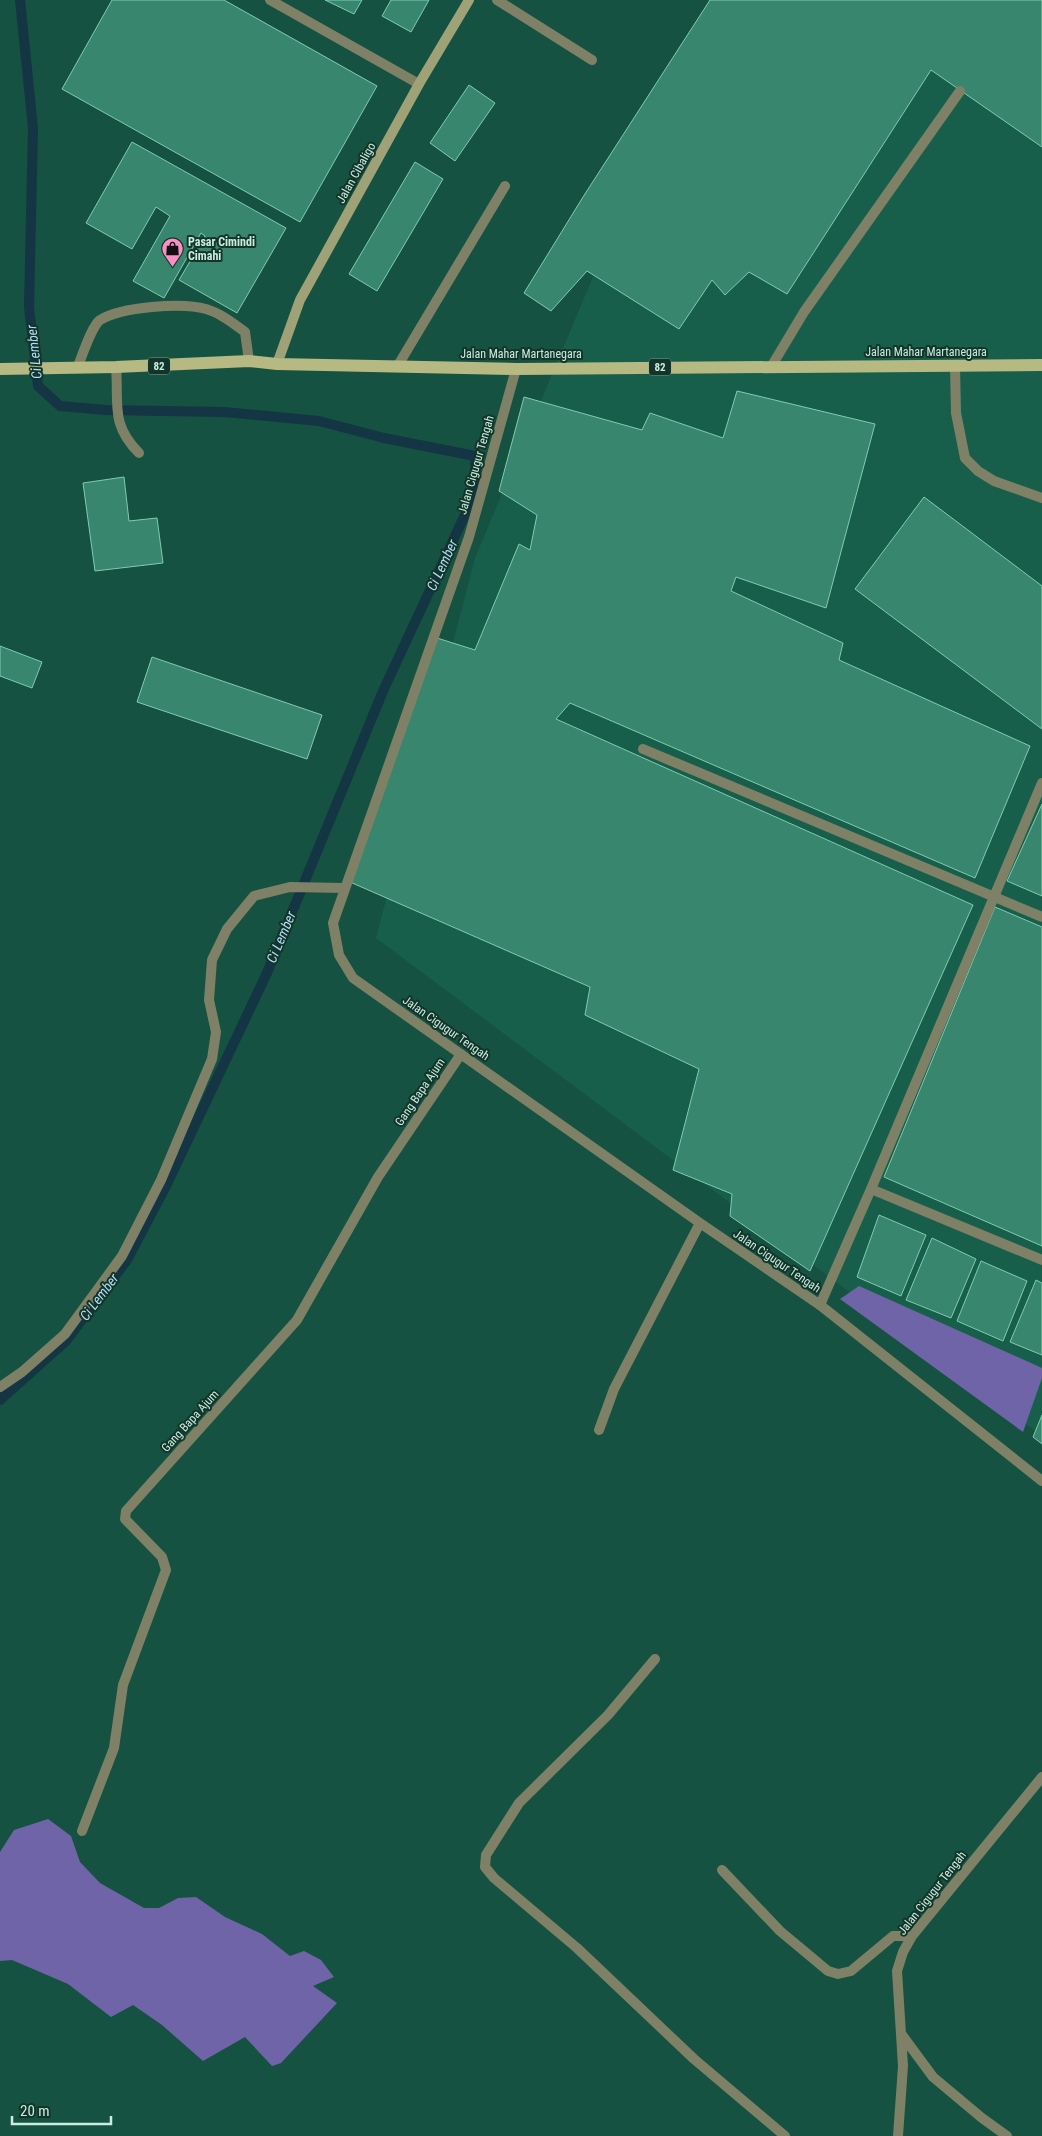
<svg xmlns="http://www.w3.org/2000/svg" width="1042" height="2136" viewBox="0 0 1042 2136" font-family="'Roboto Condensed',sans-serif">
<rect width="100%" height="100%" fill="#155241"/>
<!-- built -->
<path fill="#185f4b" d="M709,0H1042V1436L376,938L475,558Z"/>
<!-- green -->
<path fill="#6f64a8" d="M859,1286L1042,1368V1378L1023,1432L840,1299Z
M48,1819L71,1836L80,1862L100,1883L144,1908H159L178,1898L196,1897L225,1917L262,1934L290,1956L304,1951L321,1960L334,1977L313,1986L337,2003L281,2063L272,2066L245,2037L203,2061L162,2025L133,2005L111,2017L68,1984L12,1960L0,1961V1852L14,1830Z"/>
<g fill="none" stroke-linecap="round" stroke-linejoin="round">
<!-- stream -->
<path stroke="#143544" stroke-width="10" d="M0,1400L66,1341L127,1260L165,1188L267,973L383,691L476,491L475,456L384,438L319,421L224,412L106,410L60,406L38,386L29,307L33,128L20,0"/>
</g>
<!-- building -->
<path fill="#39866e" stroke="#7fccb1" d="M112,0H224L377,86L300,222L62,89Z
M325,0H362L354,14Z
M391,0H429L411,32L382,16Z
M710,0H1042V147L931,70L787,294L749,272L725,295L712,280L679,329L587,271L551,311L524,293L583,197Z
M469,85L495,103L455,161L430,143Z
M132,142L286,228L237,313L179,280L205,236L201,233L164,298L133,281L170,216L156,207L132,249L86,223Z
M415,162L443,179L377,291L349,274Z
M737,391L875,424L826,608L736,577L731,591L843,643L839,660L1030,746L975,878L570,703L556,719L973,905L810,1271L730,1216L732,1194L673,1170L699,1069L585,1015L590,987L350,882L437,638L475,650L519,544L530,550L537,515L499,491L524,397L642,430L650,413L723,438Z
M124,477L129,521L157,518L163,563L95,571L83,483Z
M924,497L1042,586V729L855,589Z
M0,646L42,662L32,688L0,676Z
M152,657L322,715L307,759L137,702Z
M1042,804V896L1007,881Z
M995,907L1042,927V1246L884,1177Z
M879,1215L926,1235L901,1296L857,1277Z
M932,1238L976,1259L951,1318L906,1300Z
M981,1261L1027,1281L1003,1341L957,1321Z
M1036,1280L1042,1283V1355L1010,1342Z
M1042,1415V1444L1033,1437Z"/>
<g fill="none" stroke-linecap="round" stroke-linejoin="round">
<!-- service -->
<path stroke="#7f8167" stroke-width="10" d="M497,0L592,60
M116,367C119,404 110,424 139,453
M771,367L804,312L960,91
M955,367L956,413L965,458L978,471L994,481L1042,498
M77,368C82,357 91,327 100,320C121,307 182,302 206,309C220,313 233,323 245,332L249,361
M643,749L1042,917
M871,1189L1042,1260
M820,1305L871,1189L1042,783"/>
<!-- minor -->
<path stroke="#7f8167" stroke-width="10" d="M270,0L419,84
M397,367L505,186
M516,369L469,537L333,923L339,955L353,978L700,1223L820,1305L1042,1481
M0,1387L22,1372L65,1334L122,1256L161,1180L212,1059L216,1032L209,1000L212,960L227,929L254,896L290,887L344,888
M599,1430L614,1389L700,1223
M655,1659L608,1715L519,1803L486,1855L485,1867L494,1878L577,1948L694,2059L785,2136
M82,1831L114,1748L123,1685L166,1570L162,1557L125,1519L126,1511L297,1320L378,1177L461,1054
M722,1870L780,1931L828,1971L838,1974L851,1971L893,1936H912
M902,2035L933,2077L982,2118L1007,2136
M898,2136L903,2066L897,1971L903,1952L912,1936L1042,1777"/>
<!-- secondary -->
<path stroke="#9fa177" stroke-width="10" d="M277,364L300,300L419,84L469,0"/>
<!-- primary -->
<path stroke="#b7b983" stroke-width="12" d="M0,369L116,367L249,361L277,364L516,369L1042,365"/>
</g>
<!-- icons -->
<defs>
<symbol id="shop-pin" viewBox="-11 -11 22 30"><path d="M0 17L-7.5 6A9.5 9.5 0 1 1 7.5 6Z" fill="#fb8fc4" stroke="#133429"/><path d="M-5-2.5h2.3a2.7 3.5 0 0 1 5.4 0H5L5.5 6h-11ZM-1.5-2.5h3a1.5 2.3 0 0 0-3 0Z" fill="#111"/></symbol>
</defs>
<g fill-rule="evenodd">
<use href="#shop-pin" x="160" y="236" width="25" height="34"/>
</g>
<g text-anchor="middle" dominant-baseline="central" stroke-width="4" stroke-linejoin="round" paint-order="stroke">
<!-- shield labels -->
<g fill="#133429" stroke="#92b6a9" stroke-width="1">
<rect x="148" y="357.5" width="22" height="17" rx="4"/>
<rect x="649" y="358.5" width="22" height="17" rx="4"/>
</g>
<g font-size="11" font-weight="bold" fill="#c9eee0">
<text x="159" y="366">82</text>
<text x="660" y="367">82</text>
</g>
<!-- street labels -->
<g font-size="12" fill="#c9eee0" stroke="#133429">
<text transform="translate(356 173) rotate(-61)">Jalan Cibaligo</text>
<text x="926" y="352">Jalan Mahar Martanegara</text>
<text x="521" y="354">Jalan Mahar Martanegara</text>
<text transform="translate(476 465) rotate(-74)">Jalan Cigugur Tengah</text>
<text transform="translate(446 1028) rotate(35)">Jalan Cigugur Tengah</text>
<text transform="translate(420 1092) rotate(-56)">Gang Bapa Ajum</text>
<text transform="translate(777 1261) rotate(34)">Jalan Cigugur Tengah</text>
<text transform="translate(190 1421) rotate(-48)">Gang Bapa Ajum</text>
<text transform="translate(932 1893) rotate(-52)">Jalan Cigugur Tengah</text>
</g>
<!-- poi labels -->
<g font-size="12" font-weight="bold" fill="#c9eee0" stroke="#133429" text-anchor="start">
<text x="188" y="242">Pasar Cimindi<tspan x="188" dy="14">Cimahi</tspan></text>
</g>
<!-- water labels -->
<g font-size="14" font-style="italic" fill="#b0dff7" stroke="#133429">
<text transform="translate(34 352) rotate(-96)">Ci Lember</text>
<text transform="translate(442 565) rotate(-65)">Ci Lember</text>
<text transform="translate(281 937) rotate(-67)">Ci Lember</text>
<text transform="translate(99 1297) rotate(-53)">Ci Lember</text>
</g>
</g>
<!-- scale -->
<path d="M12 2116v8h99v-8" fill="none" stroke="#c9eee0" stroke-width="2.5"/>
<text x="20" y="2116" font-size="15" fill="#c9eee0" stroke="#133429" stroke-width="4" paint-order="stroke">20 m</text>
</svg>
